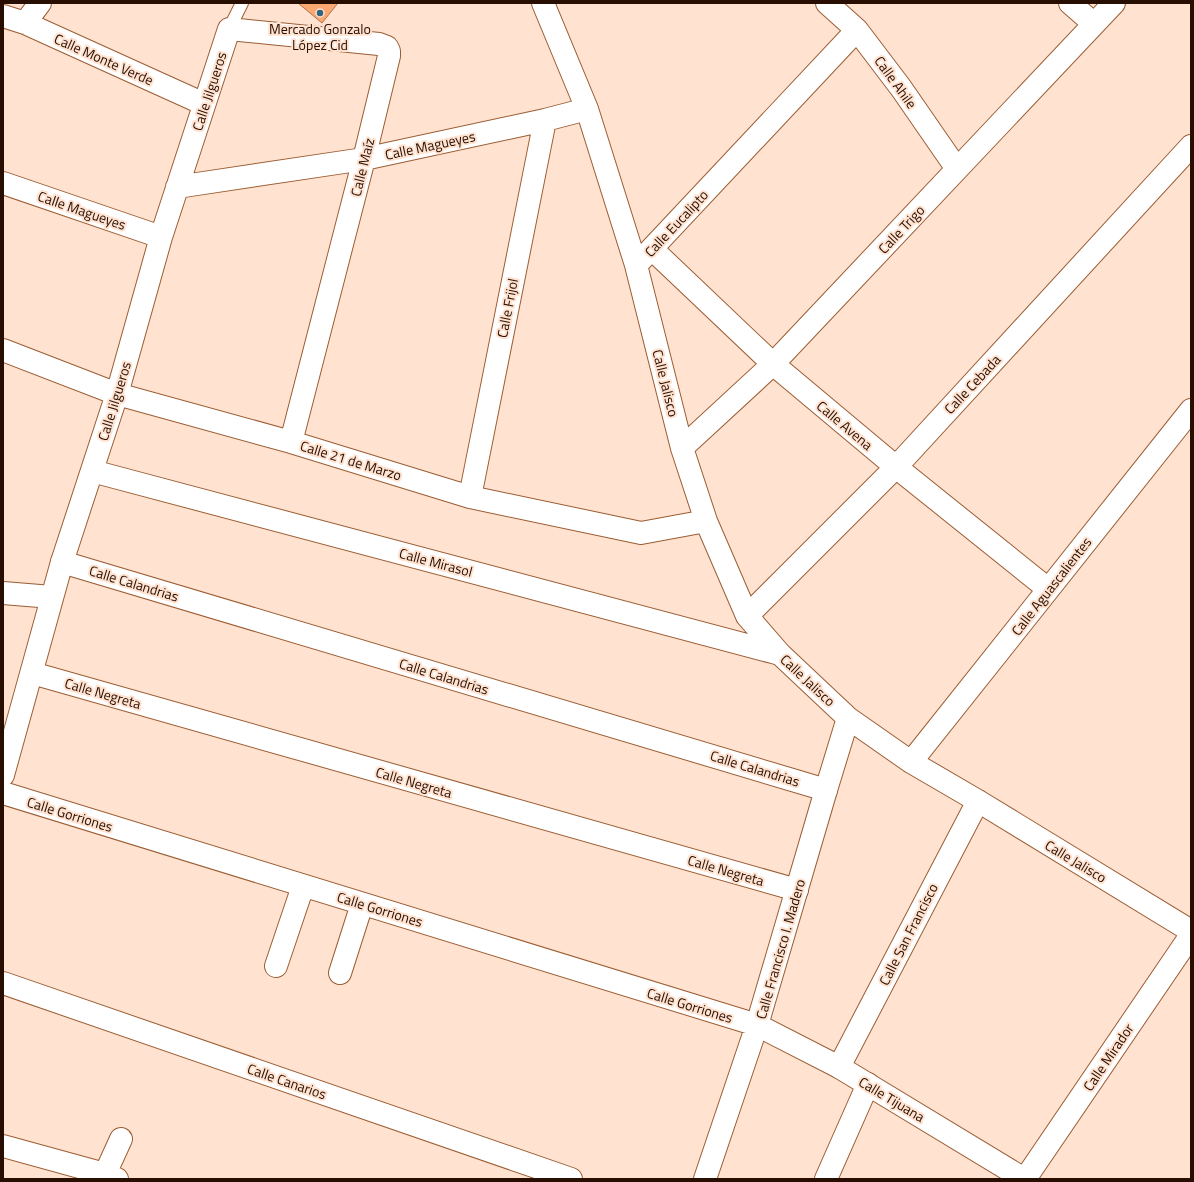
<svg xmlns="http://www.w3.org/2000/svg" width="1194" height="1182" viewBox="0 0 1194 1182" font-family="'Titillium Web',sans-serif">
<rect width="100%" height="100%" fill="#ffe2d0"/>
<!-- building -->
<path fill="#fba872" stroke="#b4744a" d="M298,3H338L322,23Z"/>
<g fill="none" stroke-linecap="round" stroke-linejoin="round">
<defs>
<path id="lane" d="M229,29L242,3"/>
<path id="street" d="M543,3L587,109L636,265L682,448L706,521L747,616L780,654L848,718L911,762L978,801L1191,931
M827,3L857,30L901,88L957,169
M1070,3L1094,24
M3,16L25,23L204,104
M25,23L40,3
M3,183L161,237
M177,187L364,159L545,120L587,109
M652,249L773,364L896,467L1048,589
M641,260L857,30
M3,350L117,394L291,442L470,497L641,533L706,521
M682,448L773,364L1114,3
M92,471L780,654
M470,497L545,120
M62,562L117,394L161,237L229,29L379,44L387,47L389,51V56L364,159L291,442
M747,616L896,467L1191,146
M32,673L797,890
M911,762L1191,410
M826,790L848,718
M3,793L757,1025L705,1179
M276,966L303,886
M340,973L362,904
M3,983L571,1179
M839,1067L978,801
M3,1146L105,1174L117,1179
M105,1174L121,1139
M826,1179L868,1084
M1025,1179L1191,935"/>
<path id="secondary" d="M3,593L52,597
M3,775L62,562L826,790L757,1025L839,1067L1024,1179"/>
</defs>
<!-- lane casing -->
<use href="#lane" stroke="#9b5d33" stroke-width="14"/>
<!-- street casing -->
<use href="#street" stroke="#9b5d33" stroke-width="24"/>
<!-- secondary casing -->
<use href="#secondary" stroke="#9b5d33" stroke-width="24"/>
<!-- lane -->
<use href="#lane" stroke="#fff" stroke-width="12"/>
<!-- street -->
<use href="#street" stroke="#fff" stroke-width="22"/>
<!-- secondary -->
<use href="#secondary" stroke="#fff" stroke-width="22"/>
</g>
<!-- markers -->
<circle fill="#2f6580" stroke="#ffe2d0" stroke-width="1.5" cx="320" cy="13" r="4"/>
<g text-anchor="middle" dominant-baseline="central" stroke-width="4" stroke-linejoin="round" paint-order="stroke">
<!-- poi labels -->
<g font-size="14" fill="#270e00" stroke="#ffe2d0">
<text x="320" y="28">Mercado Gonzalo<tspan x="320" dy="16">López Cid</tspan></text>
</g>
<!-- street labels -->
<g font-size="14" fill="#270e00" stroke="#ffe2d0">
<text transform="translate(104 59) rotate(24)">Calle Monte Verde</text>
<text transform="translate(896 82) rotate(54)">Calle Ahile</text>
<text transform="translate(209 91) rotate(-72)">Calle Jilgueros</text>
<text transform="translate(430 145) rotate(-12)">Calle Magueyes</text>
<text transform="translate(362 167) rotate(-76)">Calle Maíz</text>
<text transform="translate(82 210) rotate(19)">Calle Magueyes</text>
<text transform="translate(676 223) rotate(-47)">Calle Eucalipto</text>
<text transform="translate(901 229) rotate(-47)">Calle Trigo</text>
<text transform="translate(507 308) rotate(-79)">Calle Frijol</text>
<text transform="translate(666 383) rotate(76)">Calle Jalisco</text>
<text transform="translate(972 384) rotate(-47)">Calle Cebada</text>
<text transform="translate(114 401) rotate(-73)">Calle Jilgueros</text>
<text transform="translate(845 425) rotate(40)">Calle Avena</text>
<text transform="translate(351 460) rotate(17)">Calle 21 de Marzo</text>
<text transform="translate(436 562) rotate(15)">Calle Mirasol</text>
<text transform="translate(134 583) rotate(17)">Calle Calandrias</text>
<text transform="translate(1051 586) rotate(-52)">Calle Aguascalientes</text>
<text transform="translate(444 676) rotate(17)">Calle Calandrias</text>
<text transform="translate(808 680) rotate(43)">Calle Jalisco</text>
<text transform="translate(103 693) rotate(16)">Calle Negreta</text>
<text transform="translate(755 768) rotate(17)">Calle Calandrias</text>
<text transform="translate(414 782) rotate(16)">Calle Negreta</text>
<text transform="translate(70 814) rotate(17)">Calle Gorriones</text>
<text transform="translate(1076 861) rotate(31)">Calle Jalisco</text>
<text transform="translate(726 870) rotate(16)">Calle Negreta</text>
<text transform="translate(380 909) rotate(17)">Calle Gorriones</text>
<text transform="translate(908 934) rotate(-63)">Calle San Francisco</text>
<text transform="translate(780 949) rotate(-74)">Calle Francisco I. Madero</text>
<text transform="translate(690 1005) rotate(17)">Calle Gorriones</text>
<text transform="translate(1108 1057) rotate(-56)">Calle Mirador</text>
<text transform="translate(287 1081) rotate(19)">Calle Canarios</text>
<text transform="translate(892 1099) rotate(31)">Calle Tijuana</text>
</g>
</g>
<!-- border -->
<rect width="1194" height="1182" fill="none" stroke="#270e00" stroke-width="8"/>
</svg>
